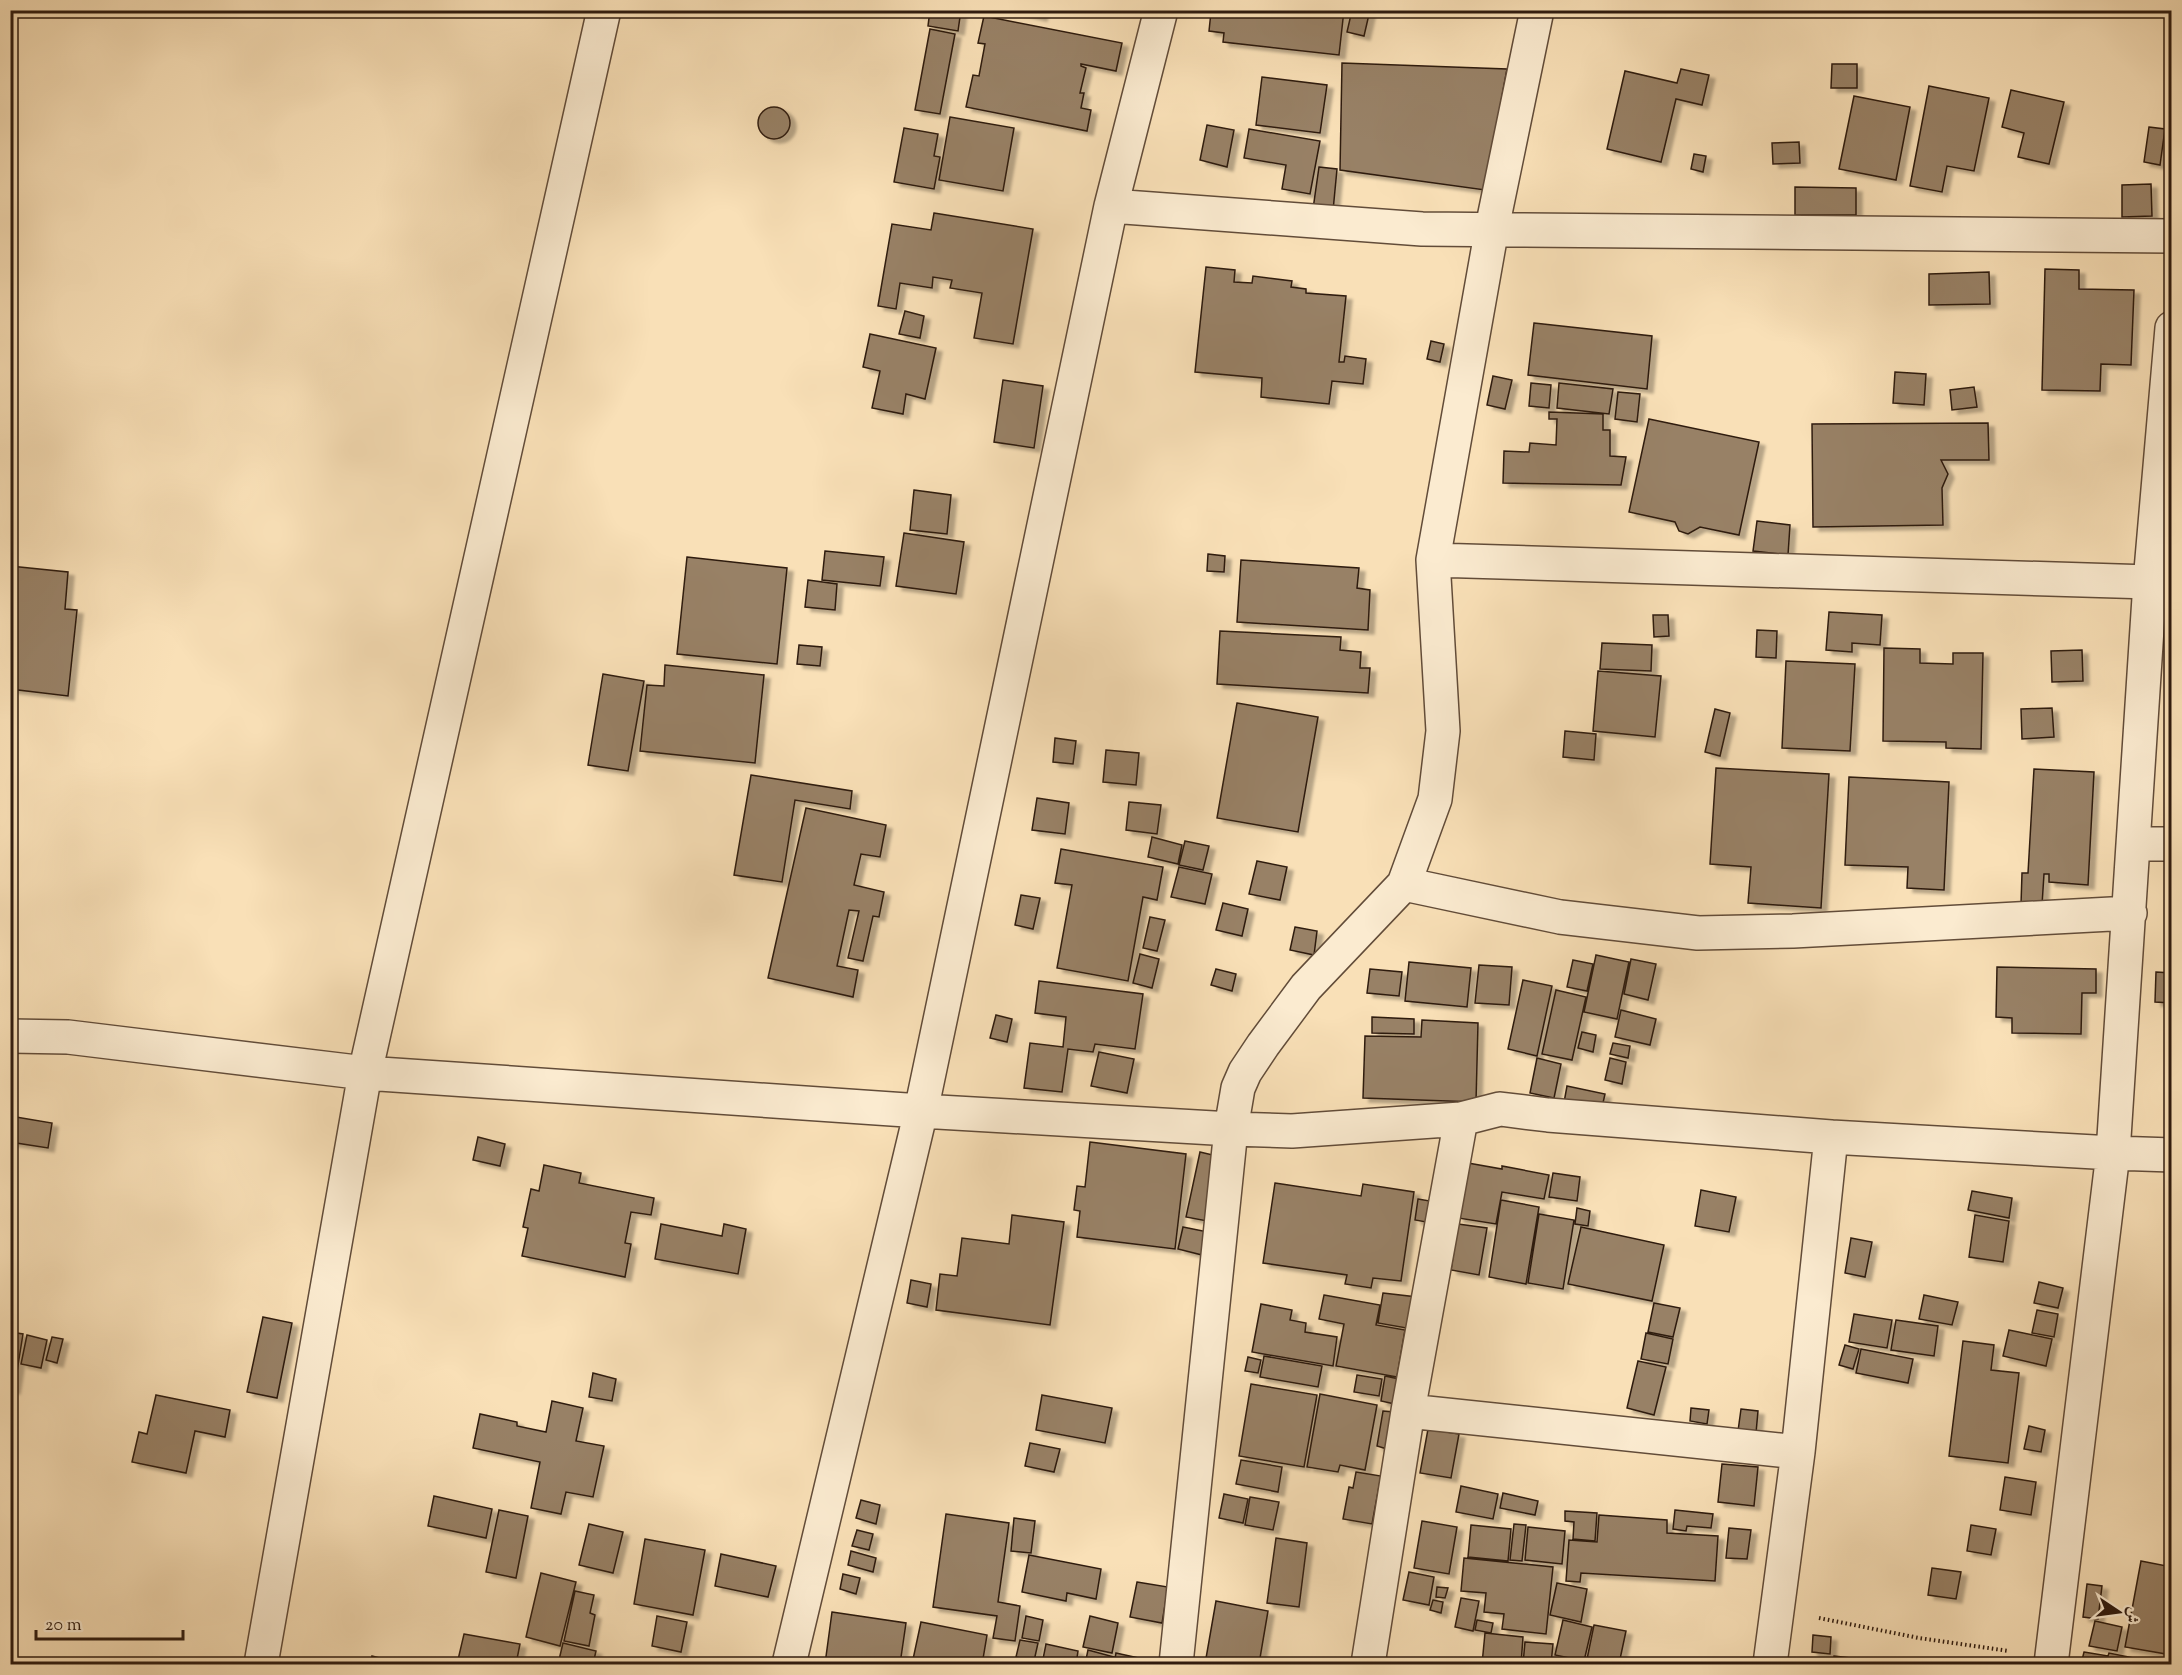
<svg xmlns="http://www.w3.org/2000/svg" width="2182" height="1675" viewBox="0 0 2182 1675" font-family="'Sorts Mill Goudy',Amiri,serif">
<defs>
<filter id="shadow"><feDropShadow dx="6" dy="4" stdDeviation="1.5" flood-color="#0004"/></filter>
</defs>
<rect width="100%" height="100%" fill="#f9e0b7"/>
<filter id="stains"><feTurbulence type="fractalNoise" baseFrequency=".00333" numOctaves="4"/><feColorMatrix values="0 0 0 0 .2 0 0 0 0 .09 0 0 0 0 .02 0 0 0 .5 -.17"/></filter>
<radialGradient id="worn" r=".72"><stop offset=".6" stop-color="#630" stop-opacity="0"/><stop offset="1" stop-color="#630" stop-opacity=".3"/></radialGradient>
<!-- building -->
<path fill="#988166" stroke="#2f1b0f" stroke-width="1.5" filter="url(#shadow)" d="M901,10H922L921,14Z
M930,10H961L958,31L928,26Z
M1012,10H1042L1041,17Z
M1226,10H1344L1339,55L1223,42L1224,33L1209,31L1211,12L1226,14Z
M1352,10H1370L1364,36L1347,32Z
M984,16L1122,43L1116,71L1081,64V66L1086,68L1080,93H1084L1081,108L1091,110L1087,131L966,107L973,75L979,76L985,44L978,43Z
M930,29L955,34L940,114L915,110Z
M1342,63L1507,69L1485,190L1340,170Z
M1832,64H1857V88H1831Z
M1681,69L1709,75L1702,105L1676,99L1661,162L1607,149L1625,71L1677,83Z
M1262,77L1327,85L1320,133L1256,125Z
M1929,86L1989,98L1974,171L1947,166L1942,192L1910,186Z
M2011,90L2064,102L2049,164L2018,157L2024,133L2002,127Z
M1854,96L1910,107L1896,180L1839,169Z
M758 123a16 16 0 1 1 32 0a16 16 0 1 1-32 0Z
M950,117L1014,128L1003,191L939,180Z
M1207,125L1234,130L1227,167L1200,160Z
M2149,127L2165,129L2160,165L2144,162Z
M904,128L938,134L934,156L940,157L934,189L894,182Z
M1249,129L1320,141L1310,194L1282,189L1286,165L1244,158Z
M1799,142L1800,163L1773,164L1772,143Z
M1694,154L1706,156L1703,172L1691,169Z
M1319,167L1337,169L1333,211L1313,209Z
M2151,184L2152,216L2122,217V185Z
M1795,187L1856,188V215H1795Z
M934,213L1033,229L1013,344L974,338L982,293L950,288L952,280L933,277L932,288L900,283L896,309L878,306L892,224L931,230Z
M1206,267L1235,270L1234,282L1252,283L1253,276L1292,281L1291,287L1306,289V293L1346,296L1339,362H1344L1345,356L1366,359L1363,384L1332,381L1329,404L1261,397L1262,378L1195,372Z
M2045,269L2079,270V289L2134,290L2131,365L2101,364L2100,391L2042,390Z
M1989,272L1990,304L1929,305V274Z
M905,311L924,316L920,338L899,334Z
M1534,323L1652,336L1647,389L1528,375Z
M870,334L936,348L925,399L906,394L903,414L872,408L880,371L863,367Z
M1431,341L1444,344L1440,362L1427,359Z
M1895,372L1926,374L1924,405L1893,403Z
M1493,376L1512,380L1505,409L1487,405Z
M1003,380L1043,386L1034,448L994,442Z
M1531,383L1551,385L1549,408L1529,406Z
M1559,383L1613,389L1609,414L1557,408Z
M1974,387L1977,407L1952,410L1950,390Z
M1618,392L1640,394L1637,422L1615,419Z
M1549,412L1603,414V430H1610V456L1626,457L1621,485L1503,483L1504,451L1529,452L1530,443L1556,445L1557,419H1549Z
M1649,419L1759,442L1739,535L1700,527L1688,534L1679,531L1675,522L1629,512Z
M1988,423L1989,460H1941L1948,474L1942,488L1943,525L1813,527L1812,424Z
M914,490L951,495L947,534L910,530Z
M1757,521L1790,525L1788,555L1753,551Z
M904,533L964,542L956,594L896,586Z
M825,551L884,557L880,586L822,580Z
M1208,554L1225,556L1224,572L1207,571Z
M687,557L787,568L777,664L677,654Z
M1241,560L1359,568L1357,588L1370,590L1368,630L1237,622Z
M10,566L68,572L65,609L77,610L68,696L10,689Z
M808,580L837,584L835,610L805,607Z
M1829,612L1882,615L1880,645L1852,643V652L1826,650Z
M1653,615H1668L1669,636L1654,637Z
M1757,630L1777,631L1776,658L1756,657Z
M1220,631L1341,637L1340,650L1361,652L1360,668H1370L1368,693L1217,684Z
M1602,643L1652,645L1651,671L1600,669Z
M799,645L822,647L820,666L797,664Z
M1884,648L1920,649V663L1953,664V653H1983L1981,749L1946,748V742L1883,741Z
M2082,650L2083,681L2052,682L2051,651Z
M1786,661L1855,664L1850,751L1782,748Z
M665,665L764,675L755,763L640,751L647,685L664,686Z
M1598,671L1661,676L1655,737L1593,731Z
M603,674L644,681L628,771L588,765Z
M1237,703L1318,717L1298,832L1217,818Z
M2052,708L2054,737L2022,739L2021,709Z
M1715,709L1730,713L1720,756L1705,752Z
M1565,731L1596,734L1594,760L1563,757Z
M1055,738L1076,741L1073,764L1053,762Z
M1106,750L1139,753L1136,785L1103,782Z
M1716,768L1829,774L1821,908L1748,903L1751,867L1710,864Z
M2034,769L2094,772L2088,885L2049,882V874H2044L2042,905L2021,904L2022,873H2028Z
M751,775L852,791L850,809L795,800L782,882L734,875Z
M1849,777L1949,782L1944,890L1907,888L1908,867L1845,865Z
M1037,798L1069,803L1065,834L1032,830Z
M1129,802L1161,805L1157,834L1126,830Z
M806,808L886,825L880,857L861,854L854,885L884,892L879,917L873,916L863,961L848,958L859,911L849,910L837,966L858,970L853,997L768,978Z
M1152,837L1182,845L1178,864L1148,857Z
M1185,841L1209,846L1203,870L1179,865Z
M1061,849L1163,867L1157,900L1143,897L1128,981L1057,968L1072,885L1055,883Z
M1257,861L1287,867L1280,900L1249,894Z
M1179,867L1212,874L1205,904L1171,897Z
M1021,895L1040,898L1033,929L1015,925Z
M1223,903L1248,909L1242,936L1216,930Z
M1150,917L1165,920L1157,951L1143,948Z
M1295,927L1317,931L1314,955L1290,950Z
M1140,954L1159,959L1152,988L1133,983Z
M1596,955L1629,962L1617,1019L1584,1012Z
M1631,959L1656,964L1648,1000L1624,994Z
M1573,960L1593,964L1587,991L1567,987Z
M1409,962L1471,968L1467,1007L1405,1001Z
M1479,965L1512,967L1509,1005L1475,1003Z
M1997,967L2096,969V993H2082L2081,1034L2012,1033V1018L1996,1017Z
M1216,969L1236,974L1232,991L1211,985Z
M1370,969L1402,972L1399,996L1367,993Z
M2156,972L2172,973V1003L2155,1002Z
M1523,980L1552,986L1537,1056L1508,1049Z
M1039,981L1143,994L1135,1049L1095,1044L1093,1052L1068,1049L1062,1092L1024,1088L1030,1043L1063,1047L1066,1017L1035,1013Z
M1556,990L1586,997L1572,1060L1542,1054Z
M1621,1010L1656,1019L1650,1045L1615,1037Z
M996,1015L1012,1019L1007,1042L990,1038Z
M1372,1017L1414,1019V1034L1372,1033Z
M1422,1020L1478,1023L1476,1102L1363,1098L1365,1036L1421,1037Z
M1582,1032L1596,1035L1593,1052L1578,1048Z
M1613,1043L1630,1046L1628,1058L1610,1054Z
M1099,1052L1134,1059L1127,1093L1091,1086Z
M1537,1058L1561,1064L1554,1098L1530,1093Z
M1610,1058L1626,1062L1622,1084L1605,1080Z
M1567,1086L1605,1094L1600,1116L1563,1108Z
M10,1116L52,1123L48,1148L10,1142Z
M478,1137L505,1144L500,1166L473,1160Z
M1090,1142L1186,1154L1175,1249L1077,1237L1080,1211L1074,1210L1077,1186L1085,1187Z
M1200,1152L1221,1157L1207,1221L1186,1217Z
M1468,1163L1502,1169V1166L1549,1175L1544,1199L1502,1192L1496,1224L1458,1218Z
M544,1165L581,1173L579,1183L654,1198L651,1215L631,1212L625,1243L631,1244L625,1277L522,1256L528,1228L523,1227L531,1189L539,1191Z
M1553,1173L1580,1177L1577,1201L1549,1197Z
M1275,1183L1361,1196L1363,1184L1414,1192L1401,1281L1373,1278L1371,1288L1345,1284L1347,1275L1263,1263Z
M1701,1190L1736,1197L1729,1232L1695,1226Z
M1972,1191L2012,1198L2009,1218L1968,1210Z
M1418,1199L1430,1201L1426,1222L1415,1220Z
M1501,1200L1539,1207L1526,1284L1489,1277Z
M1577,1208L1590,1211L1588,1226L1575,1224Z
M1539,1214L1574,1220L1563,1289L1528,1283Z
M1012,1215L1064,1222L1050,1325L936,1310L940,1274L957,1276L962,1238L1009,1244Z
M1975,1215L2009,1221L2003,1262L1969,1257Z
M661,1224L722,1236L724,1224L746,1229L738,1274L655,1259Z
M1458,1224L1487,1228L1479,1275L1451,1270Z
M1183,1227L1208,1232L1202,1255L1178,1249Z
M1581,1227L1664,1245L1652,1301L1568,1284Z
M1851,1238L1872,1242L1865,1277L1845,1273Z
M911,1280L931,1284L927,1307L907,1303Z
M2039,1282L2063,1288L2058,1308L2034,1303Z
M1383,1293L1417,1297L1412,1329L1378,1323Z
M1324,1295L1380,1305L1376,1325L1405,1330L1397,1377L1336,1366L1344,1324L1319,1319Z
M1924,1295L1958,1302L1952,1325L1919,1319Z
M1654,1303L1680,1308L1673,1337L1648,1332Z
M1261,1304L1292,1310L1290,1320L1306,1323L1305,1332L1337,1337L1333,1366L1252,1352Z
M2037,1310L2058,1314L2054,1337L2032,1333Z
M1854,1314L1892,1320L1887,1348L1849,1342Z
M263,1317L292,1323L277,1398L247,1392Z
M1896,1320L1938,1326L1934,1356L1891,1350Z
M2009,1330L2052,1339L2046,1366L2003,1356Z
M10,1332L23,1334L14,1390L10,1389Z
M1646,1333L1673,1339L1668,1364L1641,1359Z
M27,1335L47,1340L41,1368L21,1364Z
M52,1337L63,1339L57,1363L46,1360Z
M1963,1341L1994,1345L1991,1370L2019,1373L2008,1463L1949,1456Z
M1845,1345L1859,1349L1853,1369L1839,1365Z
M1861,1349L1913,1359L1908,1383L1856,1373Z
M1264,1356L1322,1366L1318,1387L1260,1377Z
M1248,1357L1261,1360L1258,1373L1245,1371Z
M1638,1361L1666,1367L1654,1415L1627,1408Z
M593,1373L616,1379L612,1401L589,1397Z
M1357,1375L1382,1379L1379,1396L1354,1392Z
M1385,1376L1399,1379L1395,1404L1381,1401Z
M1251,1384L1317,1395L1304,1467L1239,1456Z
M1320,1394L1377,1405L1365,1470L1340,1465L1338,1472L1307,1467Z
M156,1395L230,1410L225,1437L195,1431L186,1473L132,1462L139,1432L147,1434Z
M1042,1395L1112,1408L1105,1443L1036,1430Z
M552,1401L583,1408L576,1441L604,1446L593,1497L566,1492L561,1514L531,1508L540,1462L473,1448L480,1414L517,1422V1426L546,1432Z
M1691,1408L1709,1410L1707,1424L1690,1421Z
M1741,1409L1758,1411L1756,1433L1738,1431Z
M1383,1411L1394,1412L1387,1449L1377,1446Z
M2029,1426L2045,1430L2041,1452L2024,1449Z
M1428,1429L1459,1434L1451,1478L1420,1473Z
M1030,1443L1060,1449L1054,1472L1025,1466Z
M1241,1460L1282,1467L1278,1492L1236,1484Z
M1722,1464L1758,1467L1754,1506L1718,1502Z
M1356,1472L1381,1476L1372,1524L1343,1519L1349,1487L1353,1488Z
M2005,1477L2036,1482L2031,1515L2000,1510Z
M1461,1486L1498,1494L1493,1519L1456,1512Z
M1503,1493L1538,1501L1535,1515L1500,1508Z
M1224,1494L1248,1499L1243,1523L1219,1518Z
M434,1496L492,1509L486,1538L428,1526Z
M1250,1497L1279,1502L1273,1530L1245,1525Z
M861,1500L880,1505L876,1524L856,1518Z
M499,1510L528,1516L516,1578L486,1572Z
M1675,1510L1713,1514L1711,1528L1687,1526L1686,1531L1673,1529Z
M1565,1511L1597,1513L1595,1541L1573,1539L1574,1522L1565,1521Z
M946,1514L1009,1523L998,1602L1020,1606L1015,1641L993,1638L997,1616L933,1607Z
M1599,1515L1667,1520V1533L1718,1536L1715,1581L1581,1573L1580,1582L1566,1581L1569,1540L1597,1542Z
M1014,1518L1035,1521L1031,1553L1011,1551Z
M1422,1521L1457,1527L1449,1574L1414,1568Z
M589,1524L623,1532L613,1573L579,1565Z
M1514,1524L1526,1525L1522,1561L1510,1560Z
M1471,1525L1511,1529L1508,1561L1468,1557Z
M1971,1525L1996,1529L1991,1555L1967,1551Z
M1528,1527L1565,1531L1562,1564L1525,1560Z
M1729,1528L1751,1530L1747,1559L1726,1558Z
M857,1530L873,1534L869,1550L852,1546Z
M1276,1538L1307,1543L1299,1607L1267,1603Z
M645,1539L705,1550L693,1615L634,1604Z
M851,1551L876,1558L873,1572L848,1565Z
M721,1554L776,1566L768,1597L715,1586Z
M1029,1555L1101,1569L1096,1599L1067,1593L1066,1601L1022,1592Z
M1464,1558L1553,1567L1546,1634L1502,1629L1504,1614L1484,1612L1486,1593L1461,1591Z
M2141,1561L2172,1567V1655L2125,1647Z
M1932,1568L1961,1572L1956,1599L1928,1595Z
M1409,1572L1434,1577L1429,1605L1403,1600Z
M541,1573L576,1582L560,1646L526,1637Z
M843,1574L860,1578L856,1594L840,1589Z
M1137,1582L1168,1587L1162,1623L1130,1617Z
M1557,1583L1587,1589L1581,1622L1550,1615Z
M2087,1584L2102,1586L2098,1619L2083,1617Z
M1437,1587L1448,1588L1445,1598L1436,1597Z
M575,1591L594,1595L590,1613L595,1615L589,1646L564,1641Z
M1461,1598L1479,1601L1473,1631L1455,1627Z
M1433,1600L1443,1602L1441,1613L1430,1610Z
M1216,1601L1268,1611L1259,1664H1205Z
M832,1612L906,1623L900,1664H825Z
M657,1616L687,1622L681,1652L652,1646Z
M1026,1616L1043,1620L1039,1641L1022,1638Z
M1090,1616L1118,1623L1112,1653L1083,1647Z
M1477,1620L1493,1623L1491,1633L1475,1630Z
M1563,1620L1592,1627L1584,1661L1555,1655Z
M2095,1621L2122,1627L2117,1651L2089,1646Z
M921,1622L987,1635L983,1659L987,1660L986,1664H912Z
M1594,1625L1626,1631L1619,1664H1586Z
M1485,1633L1523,1637L1521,1664H1482Z
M464,1634L520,1644L516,1664H457Z
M1813,1635L1831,1637L1830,1654L1812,1652Z
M1020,1640L1038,1643L1034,1661L1016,1657Z
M1525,1642L1553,1644L1551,1664H1523Z
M563,1643L596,1651L593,1664H558Z
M1046,1644L1078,1651L1076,1664H1042Z
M1088,1650L1114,1657L1112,1664H1085Z
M2084,1652L2108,1656L2109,1653L2139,1659L2138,1664H2081Z
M1116,1653L1148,1660L1147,1664H1114Z
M372,1656L391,1661L390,1664H370Z
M1834,1656L1867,1660L1866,1664H1833Z
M650,1659L674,1664H649Z
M1017,1660L1039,1664H1016Z"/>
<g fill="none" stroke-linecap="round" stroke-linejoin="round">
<defs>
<path id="minor" d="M1111,206L1422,229L2172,236
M1433,560L2150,582
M2134,844H2172
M1404,884L1560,917L1698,933L1793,931L2130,913
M10,1036L68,1037L365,1073L921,1111L1231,1129L1292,1131L1461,1119L1500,1109L1548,1115L1831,1137L2113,1153L2172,1155
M1408,1411L1798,1452
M261,1664L365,1073L604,10
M789,1664L921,1111L1111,206L1161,10
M1176,1664L1231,1129L1238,1088L1245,1072L1263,1045L1306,987L1404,884L1435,799L1443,731L1433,560L1492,228L1537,10
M1368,1664L1408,1411L1461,1119
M1770,1664L1798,1452L1831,1137
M2051,1664L2113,1153L2150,582L2172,328"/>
</defs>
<!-- minor casing -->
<use href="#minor" stroke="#624c39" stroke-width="36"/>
<!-- path -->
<path stroke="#2f1b0f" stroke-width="4" stroke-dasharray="1.5 3" stroke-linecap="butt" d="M1819,1618L1919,1638L2009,1651"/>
<!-- minor -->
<use href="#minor" stroke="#fbebd0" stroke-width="33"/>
</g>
<!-- margin -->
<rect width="2182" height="1675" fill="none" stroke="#f9e0b7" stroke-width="36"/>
<rect x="12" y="12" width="2158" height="1651" fill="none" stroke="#2f1b0f" stroke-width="3"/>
<rect x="18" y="18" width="2146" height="1639" fill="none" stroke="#2f1b0f" stroke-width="1.5"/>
<!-- north arrow -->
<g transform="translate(2119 1612) rotate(103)" stroke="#fbebd0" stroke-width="4.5" paint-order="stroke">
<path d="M0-4.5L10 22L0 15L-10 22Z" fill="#2f1b0f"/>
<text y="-9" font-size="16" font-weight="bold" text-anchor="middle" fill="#2f1b0f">ش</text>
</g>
<!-- scale -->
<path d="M36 1630v9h147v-9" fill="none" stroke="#2f1b0f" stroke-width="3"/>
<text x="45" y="1630" font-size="18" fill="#2f1b0f" stroke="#fbebd0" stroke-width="4.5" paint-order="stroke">20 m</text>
<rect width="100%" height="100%" filter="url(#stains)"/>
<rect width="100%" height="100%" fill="url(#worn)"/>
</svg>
